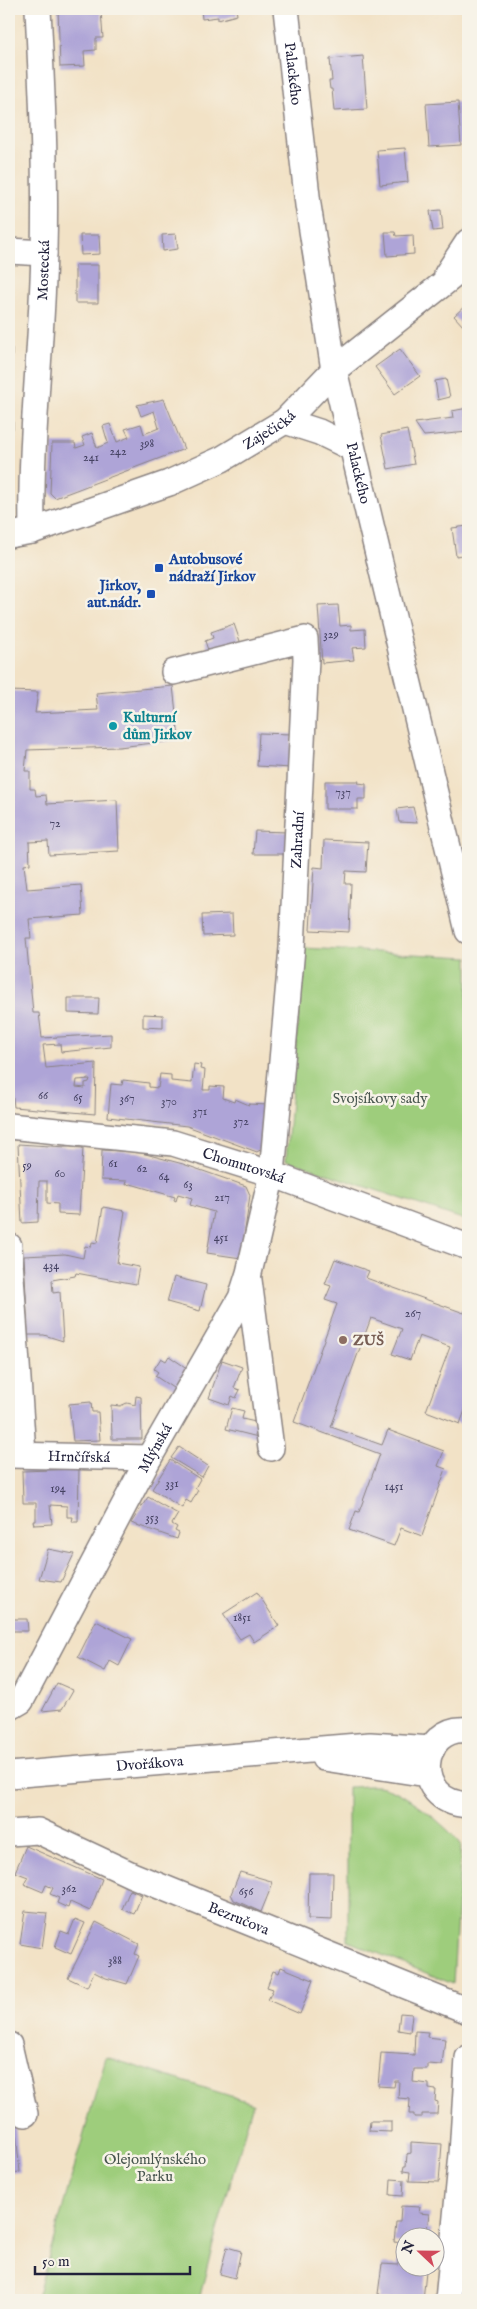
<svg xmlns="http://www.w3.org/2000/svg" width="477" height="2309" viewBox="0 0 477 2309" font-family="'IM FELL English',serif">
<rect width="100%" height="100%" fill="#f7f3e8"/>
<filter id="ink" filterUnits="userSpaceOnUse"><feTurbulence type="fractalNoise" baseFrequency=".02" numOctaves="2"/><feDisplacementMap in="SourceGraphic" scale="10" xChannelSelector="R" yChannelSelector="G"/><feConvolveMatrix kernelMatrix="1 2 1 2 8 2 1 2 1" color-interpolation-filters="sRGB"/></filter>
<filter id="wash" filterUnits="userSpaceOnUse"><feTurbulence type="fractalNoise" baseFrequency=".0096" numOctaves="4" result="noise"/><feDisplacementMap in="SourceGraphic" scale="20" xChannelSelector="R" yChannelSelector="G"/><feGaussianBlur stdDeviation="1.12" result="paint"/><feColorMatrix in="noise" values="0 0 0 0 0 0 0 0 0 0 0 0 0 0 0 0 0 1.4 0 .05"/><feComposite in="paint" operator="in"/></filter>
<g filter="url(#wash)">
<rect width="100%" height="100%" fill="#f2e2c6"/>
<!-- green -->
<path fill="#9ecd7b" stroke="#60785b" d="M304,948L468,957V1221L286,1160Z
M348,1787C360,1787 376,1784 387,1788C408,1794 447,1827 461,1844L453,1984L348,1941Z
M106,2057L253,2103L212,2248L199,2300H34L37,2297Z"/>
<g id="blocks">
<!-- building -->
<path fill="#aea4d7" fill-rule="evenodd" d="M58,9H95V11H101L103,38H96V50L84,51L85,66L60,67Z
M201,9H236L237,15L218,20V17L202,19Z
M363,56L367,109L334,111L332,89H330L329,81H332L330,59Z
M458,102L461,145L429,147L426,104Z
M405,148L408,182L380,185L377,150Z
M441,210L443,230L433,231L430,211Z
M385,232H395L396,236L413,235L414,254L387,256Z
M176,234L178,249L163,251L162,235Z
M80,235H99L100,254L81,255Z
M75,265H98V303H75Z
M467,304L468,323L464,327L454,316Z
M9,348H12V373H9Z
M400,349L420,376L395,394L375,367Z
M446,379L450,397L438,400L435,381Z
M164,399L184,449L55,498L50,493L52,443H75L76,448L85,445L82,437L92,433L97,448L108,443L103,426L110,424L117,442L129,437L125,429L141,424L144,434L159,428L154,411L141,416L137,405Z
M13,404V429H9V405Z
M468,408V432L424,436L415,423L453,418L452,411Z
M407,430L414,464L388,469L381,435Z
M468,526V554L456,556L452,528Z
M338,605L340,626L351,625V630L365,629L366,647L352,648L354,660L322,663L318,606Z
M234,624L241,644L210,656L205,641L213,638L211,632Z
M173,686L179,740L119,747L27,750L25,771H30V789H35L36,796L46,795L47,804L117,800L119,851L49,855L48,841L29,842L30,864L24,865L27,889L81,885L83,915L29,919L31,938H26L33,1013H39L42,1038L111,1034V1047L61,1052L60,1044L43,1045L46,1068L96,1063L95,1114L14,1107L9,1066V691L38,692L35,713L98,710L96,693ZM90,1079L89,1082L85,1083V1088L76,1087L77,1080Z
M259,733L292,734L291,768L257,766Z
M325,781H359L358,783L366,784V799H358V809H325Z
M413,807L417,823L399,822L397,809Z
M255,831L288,832L287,854H253Z
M324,840L368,842L366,872L346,871L345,884H351L349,932L310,930L314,867L323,868Z
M232,914L233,935L203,936L202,915Z
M68,998H99L98,1014L68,1013Z
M143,1014L163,1015V1028L143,1027Z
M194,1064L201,1065L200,1069L205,1070L203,1090H210V1086L224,1087L223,1098L234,1102L235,1099L249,1105V1104L268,1105L265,1147L257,1152L187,1126L108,1117L111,1084L122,1085L123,1080L149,1083V1087L158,1088L160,1074L171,1075V1081L192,1083Z
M18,1144L83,1148L79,1215L58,1214V1204L47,1203V1181H39L38,1222L22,1223Z
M102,1150L138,1152L183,1164L246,1186L250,1195L241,1258L207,1253L214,1212L190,1205L192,1198L178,1194L176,1201L174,1200L175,1197L131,1184L126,1185L127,1181L101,1180Z
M103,1207L125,1211L117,1263L139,1267L136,1284L76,1273L75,1276L52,1280L53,1293L60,1292L63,1341L44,1335H28L24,1256L65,1254L83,1258L85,1246L91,1247L92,1242L97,1243Z
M335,1259L369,1271L366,1278L464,1313L466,1308L468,1309V1402L460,1424L426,1411L450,1347L419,1336L410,1360L392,1354L402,1329L371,1318L331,1427L382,1445L388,1430L444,1451L438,1466L446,1469L422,1536L401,1528L394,1546L349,1530L356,1511L359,1512L380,1454L294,1422L337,1304L325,1300L331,1286L325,1284Z
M174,1277L206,1285L200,1311L167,1302Z
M169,1356L194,1373L182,1394L155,1376L158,1372L154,1369L161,1358L166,1361Z
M222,1360L242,1367L234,1388L240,1390L236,1398L232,1396L229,1405L209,1398Z
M136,1396L141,1397L142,1439H112L111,1405L120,1406L127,1403L135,1405Z
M91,1402L92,1412H98L100,1440L73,1441L69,1404Z
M232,1408L244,1411L242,1419L260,1423L262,1438L226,1429Z
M179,1447L208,1466L202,1477L171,1458Z
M170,1460L200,1479L195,1488L198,1490L191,1503L186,1500L182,1508L152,1489Z
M79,1469L78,1522H72L73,1517H67V1506L50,1505L52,1524L34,1525L33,1521H36V1503H23V1501L22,1471Z
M148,1497L178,1514L172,1524L177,1527L175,1531L179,1533L177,1539L131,1523Z
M48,1549L74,1554L61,1582L39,1579Z
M257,1592L279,1626L254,1642L249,1634L240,1639L223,1614Z
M9,1619H27L28,1631H9Z
M96,1621L132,1639L119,1666L110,1661L105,1671L78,1657Z
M57,1683L73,1690L62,1709L42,1711Z
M26,1846L102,1879L90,1911L70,1902L68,1908L57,1903L59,1898L50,1894L53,1888L46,1885L43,1892L24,1884L28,1877L15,1872Z
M240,1872L271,1881L272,1885L261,1912L234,1900L231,1894Z
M309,1873H333L332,1920L308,1919Z
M130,1890L142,1895L134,1914L122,1909Z
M25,1911L47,1913L42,1948L20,1944Z
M75,1919L85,1923L71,1954L55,1947L61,1931L69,1934Z
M96,1922L139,1944L135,1954L139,1956L127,1984L106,1978L94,1972L87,1987L68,1978Z
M281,1967L313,1980L300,2014L268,2000L273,1989L267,1987L273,1971L279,1973Z
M400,2013L412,2014L410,2032L398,2030Z
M415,2031L428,2032L427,2037L445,2039L442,2065L427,2064V2069H414L413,2082L429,2084V2089L436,2090L435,2101L438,2102L437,2114H422V2117H414V2114H409L410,2099L398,2098L399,2081H395L394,2087L378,2086L381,2053L414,2055Z
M370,2121H391V2132L369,2131Z
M15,2125L20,2172L9,2173V2126Z
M411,2142L442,2144L439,2182L409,2181L410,2172L403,2171L404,2166H406L407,2154L411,2153Z
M391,2179L404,2180L403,2196L390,2195Z
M401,2206L420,2207L419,2213L429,2214L427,2229H431L430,2236H404V2247L402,2243L394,2242L396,2222H400Z
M227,2247L241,2251L235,2278L220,2274Z
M398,2260L404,2261V2266H409V2269L426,2271L423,2300H379L380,2294H378L382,2264L398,2265Z"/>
</g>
</g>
<g filter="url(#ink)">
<use href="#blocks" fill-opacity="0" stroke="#8a8280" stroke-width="1"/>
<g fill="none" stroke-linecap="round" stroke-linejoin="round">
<defs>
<g id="minor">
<path id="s1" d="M286,9L308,205L334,370L468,931"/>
<path d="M9,251L44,253"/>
<path d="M447,274L468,242"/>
<path d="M285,421L319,432L352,448"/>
<path id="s2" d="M32,531C30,437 42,344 44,251C46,170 42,90 38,9"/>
<path id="s3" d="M9,535L32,531L169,483L222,459L285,421L334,370L468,264"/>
<path id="s4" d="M9,1126L173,1143L272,1174L468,1247"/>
<path d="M9,1246L23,1453"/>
<path d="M249,1280L271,1448"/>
<path id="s5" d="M9,1455L149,1458"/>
<path id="s6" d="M9,1708L21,1701L149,1458L241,1298L249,1273L272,1174L292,948L306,659L305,639L174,672"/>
<path d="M468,1730C419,1724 409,1802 468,1805"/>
<path d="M324,1758L427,1774"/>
<path id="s7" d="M9,1775L370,1745L432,1749"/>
<path id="s8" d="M9,1833L38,1831L132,1875L468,2011"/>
<path d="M9,2045L25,2114"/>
<path d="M448,2300L462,2154L468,2058"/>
</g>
</defs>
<!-- minor casing -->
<use href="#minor" stroke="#8a8280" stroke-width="28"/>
<!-- minor -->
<use href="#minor" stroke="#fff" stroke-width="25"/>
</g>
</g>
<!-- markers -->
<g fill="#1a4fb4" stroke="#f7f3e8" stroke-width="2">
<rect x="154" y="563" width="10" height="10" rx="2.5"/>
<rect x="146" y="589" width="10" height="10" rx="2.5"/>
</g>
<circle fill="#0f9aa8" stroke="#f7f3e8" stroke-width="2" cx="113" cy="726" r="5"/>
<circle fill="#8d6e63" stroke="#f7f3e8" stroke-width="2" cx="343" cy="1340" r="5"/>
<g text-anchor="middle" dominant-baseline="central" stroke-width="5" stroke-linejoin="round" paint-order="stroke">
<!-- number labels -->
<g font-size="12" fill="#454262">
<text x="147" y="443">398</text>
<text x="118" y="451">242</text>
<text x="91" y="457">241</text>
<text x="331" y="634">329</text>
<text x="343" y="792">737</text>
<text x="55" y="823">72</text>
<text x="43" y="1095">66</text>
<text x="78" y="1097">65</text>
<text x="127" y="1098">367</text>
<text x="169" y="1101">370</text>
<text x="200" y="1111">371</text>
<text x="241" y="1121">372</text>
<text x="113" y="1163">61</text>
<text x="27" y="1165">59</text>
<text x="142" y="1168">62</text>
<text x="60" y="1173">60</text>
<text x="164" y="1176">64</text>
<text x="188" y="1184">63</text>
<text x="222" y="1197">217</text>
<text x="221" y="1237">451</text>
<text x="51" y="1265">434</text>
<text x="413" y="1313">267</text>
<text x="172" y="1483">331</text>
<text x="394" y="1486">1451</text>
<text x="58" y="1488">194</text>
<text x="152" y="1517">353</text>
<text x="242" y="1617">1851</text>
<text x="69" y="1888">362</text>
<text x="246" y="1891">656</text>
<text x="115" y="1960">388</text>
</g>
<!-- street labels -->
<g font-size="15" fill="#22223b" stroke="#f7f3e8">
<text stroke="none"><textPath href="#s1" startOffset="65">Palackého</textPath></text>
<text stroke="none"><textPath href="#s2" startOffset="261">Mostecká</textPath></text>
<text stroke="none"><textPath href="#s3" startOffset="282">Zaječická</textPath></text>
<text stroke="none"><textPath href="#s1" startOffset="470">Palackého</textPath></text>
<text stroke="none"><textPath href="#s6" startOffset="936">Zahradní</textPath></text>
<text stroke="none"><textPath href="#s4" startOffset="239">Chomutovská</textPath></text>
<text stroke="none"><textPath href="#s6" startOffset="300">Mlýnská</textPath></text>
<text stroke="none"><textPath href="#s5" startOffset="70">Hrnčířská</textPath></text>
<text stroke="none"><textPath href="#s7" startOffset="141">Dvořákova</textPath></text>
<text stroke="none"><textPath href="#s8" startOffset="248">Bezručova</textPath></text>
</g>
<!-- transit labels -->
<g font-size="15" font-weight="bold" fill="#164399" stroke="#f7f3e8" text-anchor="start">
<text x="169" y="559">Autobusové<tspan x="169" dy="17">nádraží Jirkov</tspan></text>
<text x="141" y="585" text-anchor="end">Jirkov,<tspan x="141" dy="17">aut.nádr.</tspan></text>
</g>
<!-- culture labels -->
<g font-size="15" font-weight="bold" fill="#0d838f" stroke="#f7f3e8" text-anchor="start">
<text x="123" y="717">Kulturní<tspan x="123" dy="17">dům Jirkov</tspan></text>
</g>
<!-- park labels -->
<g font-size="15" fill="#47554e" stroke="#f7f3e8">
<text x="380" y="1098">Svojsíkovy sady</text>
<text x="155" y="2159">Olejomlýnského<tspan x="155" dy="17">Parku</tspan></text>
</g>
<!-- education labels -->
<g font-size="15" font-weight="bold" fill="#785e54" stroke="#f7f3e8" text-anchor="start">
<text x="353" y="1340">ZUŠ</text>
</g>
</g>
<!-- margin -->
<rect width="477" height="2309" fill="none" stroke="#f7f3e8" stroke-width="30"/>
<!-- north arrow -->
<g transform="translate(420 2252) rotate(292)"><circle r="24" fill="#f7f3e8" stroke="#a29fa3"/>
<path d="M0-4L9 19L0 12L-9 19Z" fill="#d1495b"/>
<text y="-8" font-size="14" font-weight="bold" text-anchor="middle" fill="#22223b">N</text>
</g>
<!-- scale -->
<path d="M35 2266v8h155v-8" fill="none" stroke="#22223b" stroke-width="2.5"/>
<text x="42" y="2266" font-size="15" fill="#22223b" stroke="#f7f3e8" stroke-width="4" paint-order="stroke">50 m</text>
</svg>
